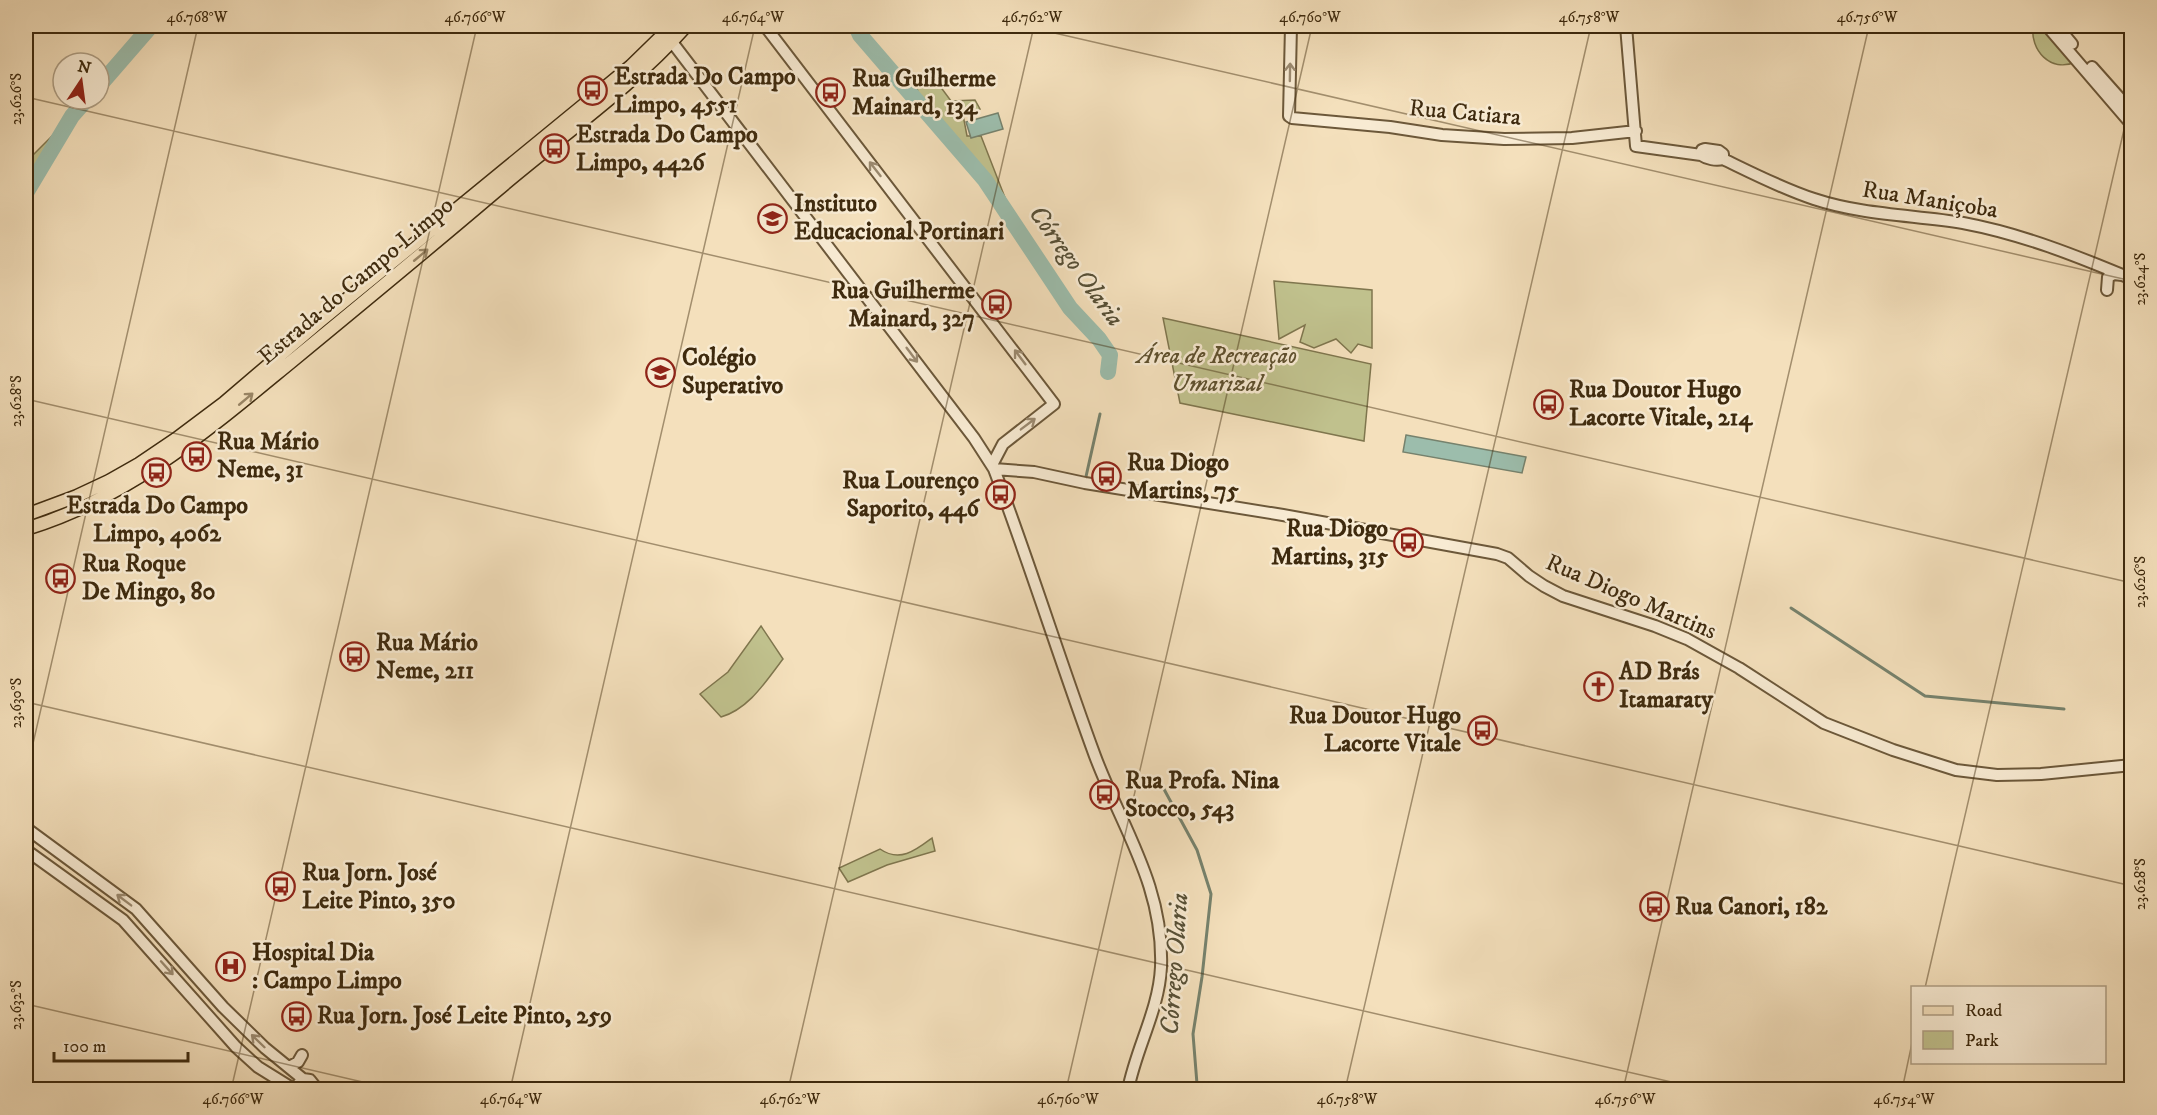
<svg xmlns="http://www.w3.org/2000/svg" width="2157" height="1115" viewBox="0 0 2157 1115" font-family="'IM FELL DW Pica',serif">
<rect width="100%" height="100%" fill="#f4e0bc"/>
<filter id="stains"><feTurbulence type="fractalNoise" baseFrequency=".00333" numOctaves="4"/><feColorMatrix values="0 0 0 0 .2 0 0 0 0 .09 0 0 0 0 .02 0 0 0 .5 -.17"/></filter>
<radialGradient id="worn" r=".72"><stop offset=".6" stop-color="#630" stop-opacity="0"/><stop offset="1" stop-color="#630" stop-opacity=".3"/></radialGradient>
<!-- green -->
<path fill="#c0c18d" stroke="#7f764e" stroke-width="1.5" d="M2033,26H2045L2076,62C2050,73 2030,50 2033,26Z
M928,70L951,101L975,100L980,109L963,115L967,136H981L1011,213L989,194L918,93L915,78Z
M54,134L26,191V162Z
M1274,281L1372,290V348L1358,344L1351,353L1336,339L1314,348L1300,342L1305,325L1279,339Z
M1163,318L1371,364L1364,441L1180,403Z
M761,626L783,659C766,681 749,709 721,717L700,694L728,672Z
M932,838L935,851L887,865L848,882L839,868L880,849C900,863 916,850 932,838Z"/>
<!-- water -->
<path fill="#9cbdac" stroke="#76826d" stroke-width="1.5" d="M998,113L1003,129L971,138L966,122Z
M1406,435L1526,457L1522,473L1403,452Z"/>
<g fill="none" stroke-linecap="round" stroke-linejoin="round">
<!-- stream -->
<path stroke="#76826d" stroke-width="3" d="M1085,481L1100,414
M1791,608L1925,696L2064,709
M1159,780L1197,850L1211,894L1202,977L1193,1034L1197,1084L1199,1090"/>
<!-- river -->
<path stroke="#9cbdac" stroke-width="16" d="M856,26L860,35L985,180L1070,308L1099,339L1110,355L1108,372
M99,86L151,26
M26,193L72,116L87,99"/>
<defs>
<path id="tertiary" d="M765,26L1054,404L1003,444L992,465
M1291,26L1289,116L1292,118L1390,127L1442,135L1504,139L1572,138L1636,131
M1626,26L1636,146L1701,155
M2047,26L2132,125
M2057,26L2072,44
M672,42L974,438L994,469C1030,564 1060,661 1095,756C1122,828 1164,886 1161,967C1159,1010 1136,1048 1128,1090
M2092,67L2132,112
M1705,149L1719,151L1723,154V159C1716,161 1707,159 1701,155L1702,150Z
M1723,159C1752,173 1783,189 1814,199C1862,215 1914,215 1963,223C2022,234 2077,256 2132,279
M2107,290L2108,277L2114,274L2122,275
M994,469L1034,472L1085,483L1283,515L1497,554L1508,558L1529,576L1544,586L1563,596L1655,626L1687,639L1739,668L1824,723L1893,750L1956,770L1997,775L2041,774L2132,765
M26,828L136,909L223,1007L265,1048L303,1079
M26,850L123,920L236,1047L258,1067L295,1090
M289,1067L298,1062L302,1055
M299,1083L303,1079L310,1080L314,1085L313,1090"/>
<path id="primary" d="M26,515L77,496L109,481L139,464L176,439L224,403L319,322L596,95L631,66L672,26
M26,529C131,497 209,429 292,361C360,305 428,249 495,192C559,137 630,89 686,26"/>
</defs>
<!-- tertiary casing -->
<use href="#tertiary" stroke="#6c583a" stroke-width="14"/>
<!-- primary casing -->
<use href="#primary" stroke="#3e2a0e" stroke-width="15"/>
<!-- tertiary -->
<use href="#tertiary" stroke="#f8ebd3" stroke-width="10"/>
<!-- primary -->
<use href="#primary" stroke="#f4e0bc" stroke-width="12"/>
</g>
<!-- one-way arrows -->
<defs><path id="oneway-shaft" d="M-6 0H5M1.5-3L5.5 0L1.5 3" fill="none" stroke-width="1.6" stroke-linecap="round" stroke-linejoin="round" transform="scale(1.5)"/></defs>
<g stroke="#9b8a70">
<use href="#oneway-shaft" transform="translate(1290 72) rotate(-89)"/>
<use href="#oneway-shaft" transform="translate(875 169) rotate(-128)"/>
<use href="#oneway-shaft" transform="translate(912 355) rotate(53)"/>
<use href="#oneway-shaft" transform="translate(1020 357) rotate(-127)"/>
<use href="#oneway-shaft" transform="translate(1028 424) rotate(-37)"/>
<use href="#oneway-shaft" transform="translate(124 900) rotate(-143)"/>
<use href="#oneway-shaft" transform="translate(167 968) rotate(48)"/>
<use href="#oneway-shaft" transform="translate(258 1041) rotate(-136)"/>
</g>
<g stroke="#998565">
<use href="#oneway-shaft" transform="translate(421 255) rotate(-40)"/>
<use href="#oneway-shaft" transform="translate(246 399) rotate(-40)"/>
</g>
<!-- ticks -->
<path fill="none" stroke="#3e2a0e" stroke-width="1.5" stroke-opacity="0.45" d="M1024,26L2132,281M26,97L2132,583M26,399L2132,886M26,702L1706,1090M26,774L198,26M1925,988L2132,95M26,1004L397,1090M231,1090L477,26M510,1090L755,26M788,1090L1034,26M1066,1090L1312,26M1345,1090L1591,26M1623,1090L1869,26M1902,1090L1912,1043"/>
<!-- icons -->
<defs>
<symbol id="bus-ring" viewBox="-11 -11 22 22"><circle r="9.5" fill="#f8ebd3" stroke="#8f2418" stroke-width="1.5"/><path d="M-5-6H5V4H4V6H2V4H-2V6H-4V4H-5ZM-3.5-4V0h7V-4ZM-3.5 1.2v1.5H-2V1.2ZM2 1.2v1.5H3.5V1.2Z" fill="#8f2418"/></symbol>
<symbol id="school-ring" viewBox="-11 -11 22 22"><circle r="9.5" fill="#f8ebd3" stroke="#8f2418" stroke-width="1.5"/><path d="M0-5L7-2L0 1L-7-2ZM-4 1L0 2.5L4 1V4Q0 6-4 4Z" fill="#8f2418"/></symbol>
<symbol id="church-ring" viewBox="-11 -11 22 22"><circle r="9.5" fill="#f8ebd3" stroke="#8f2418" stroke-width="1.5"/><path d="M-1.2-6h2.4v3.5h3.3v2.4h-3.3V6h-2.4V-.1h-3.3v-2.4h3.3Z" fill="#8f2418"/></symbol>
<symbol id="hospital-ring" viewBox="-11 -11 22 22"><circle r="9.5" fill="#f8ebd3" stroke="#8f2418" stroke-width="1.5"/><path d="M-5-5h3v3.5h4V-5h3V5h-3V1.5h-4V5h-3Z" fill="#8f2418"/></symbol>
</defs>
<g fill-rule="evenodd">
<use href="#bus-ring" x="576" y="74" width="33" height="33"/>
<use href="#bus-ring" x="814" y="76" width="33" height="33"/>
<use href="#bus-ring" x="538" y="132" width="33" height="33"/>
<use href="#school-ring" x="756" y="202" width="33" height="33"/>
<use href="#bus-ring" x="980" y="288" width="33" height="33"/>
<use href="#school-ring" x="644" y="356" width="33" height="33"/>
<use href="#bus-ring" x="1532" y="388" width="33" height="33"/>
<use href="#bus-ring" x="180" y="440" width="33" height="33"/>
<use href="#bus-ring" x="140" y="456" width="33" height="33"/>
<use href="#bus-ring" x="1090" y="460" width="33" height="33"/>
<use href="#bus-ring" x="984" y="478" width="33" height="33"/>
<use href="#bus-ring" x="1392" y="526" width="33" height="33"/>
<use href="#bus-ring" x="44" y="562" width="33" height="33"/>
<use href="#bus-ring" x="338" y="640" width="33" height="33"/>
<use href="#church-ring" x="1582" y="670" width="33" height="33"/>
<use href="#bus-ring" x="1466" y="714" width="33" height="33"/>
<use href="#bus-ring" x="1088" y="778" width="33" height="33"/>
<use href="#bus-ring" x="264" y="870" width="33" height="33"/>
<use href="#bus-ring" x="1638" y="890" width="33" height="33"/>
<use href="#hospital-ring" x="214" y="950" width="33" height="33"/>
<use href="#bus-ring" x="280" y="1000" width="33" height="33"/>
</g>
<g text-anchor="middle" dominant-baseline="central" stroke-width="5" stroke-linejoin="round" paint-order="stroke">
<!-- poi labels -->
<g font-size="24" font-weight="bold" fill="#3e2a0e" stroke="#f8ebd3" text-anchor="start">
<text x="614" y="77">Estrada Do Campo<tspan x="614" dy="28">Limpo, 4551</tspan></text>
<text x="852" y="79">Rua Guilherme<tspan x="852" dy="28">Mainard, 134</tspan></text>
<text x="576" y="135">Estrada Do Campo<tspan x="576" dy="28">Limpo, 4426</tspan></text>
<text x="794" y="204">Instituto<tspan x="794" dy="28">Educacional Portinari</tspan></text>
<text x="975" y="291" text-anchor="end">Rua Guilherme<tspan x="975" dy="28">Mainard, 327</tspan></text>
<text x="682" y="358">Colégio<tspan x="682" dy="28">Superativo</tspan></text>
<text x="1569" y="390">Rua Doutor Hugo<tspan x="1569" dy="28">Lacorte Vitale, 214</tspan></text>
<text x="217" y="442">Rua Mário<tspan x="217" dy="28">Neme, 31</tspan></text>
<text x="1127" y="463">Rua Diogo<tspan x="1127" dy="28">Martins, 75</tspan></text>
<text x="979" y="481" text-anchor="end">Rua Lourenço<tspan x="979" dy="28">Saporito, 446</tspan></text>
<text x="157" y="506" text-anchor="middle">Estrada Do Campo<tspan x="157" dy="28">Limpo, 4062</tspan></text>
<text x="1388" y="529" text-anchor="end">Rua Diogo<tspan x="1388" dy="28">Martins, 315</tspan></text>
<text x="82" y="564">Rua Roque<tspan x="82" dy="28">De Mingo, 80</tspan></text>
<text x="376" y="643">Rua Mário<tspan x="376" dy="28">Neme, 211</tspan></text>
<text x="1619" y="672">AD Brás<tspan x="1619" dy="28">Itamaraty</tspan></text>
<text x="1461" y="716" text-anchor="end">Rua Doutor Hugo<tspan x="1461" dy="28">Lacorte Vitale</tspan></text>
<text x="1125" y="781">Rua Profa. Nina<tspan x="1125" dy="28">Stocco, 543</tspan></text>
<text x="302" y="873">Rua Jorn. José<tspan x="302" dy="28">Leite Pinto, 350</tspan></text>
<text x="1675" y="907">Rua Canori, 182</text>
<text x="252" y="953">Hospital Dia<tspan x="252" dy="28">: Campo Limpo</tspan></text>
<text x="317" y="1016">Rua Jorn. José Leite Pinto, 259</text>
</g>
<!-- street labels -->
<g font-size="24" fill="#3e2a0e" stroke="#f8ebd3">
<text transform="translate(1465 113) rotate(5)">Rua Catiara</text>
<text transform="translate(1930 200) rotate(9)">Rua Maniçoba</text>
<text transform="translate(356 281) rotate(-40)">Estrada do Campo Limpo</text>
<text transform="translate(1631 597) rotate(23)">Rua Diogo Martins</text>
</g>
<!-- park labels -->
<g font-size="24" font-style="italic" fill="#5e502e" stroke="#f8ebd3">
<text x="1217" y="356">Área de Recreação<tspan x="1217" dy="28">Umarizal</tspan></text>
</g>
<!-- water labels -->
<g font-size="26" font-style="italic" fill="#564f36" stroke="#f8ebd3">
<text transform="translate(1076 266) rotate(54)">Córrego Olaria</text>
<text transform="translate(1175 964) rotate(-86)">Córrego Olaria</text>
</g>
</g>
<!-- margin -->
<rect width="2157" height="1115" fill="none" stroke="#f4e0bc" stroke-width="66"/>
<!-- legend -->
<rect x="1911" y="986" width="195" height="78" fill="#f8ebd3" stroke="#ae9e84" stroke-width="1.5"/>
<rect x="1923" y="1006" width="30" height="9" fill="#f4e0bc" stroke="#ae9e84" stroke-width="1.5"/>
<text x="1965" y="1016" font-size="18" fill="#3e2a0e">Road</text>
<rect x="1923" y="1031" width="30" height="18" fill="#c0c18d" stroke="#ae9e84" stroke-width="1.5"/>
<text x="1965" y="1046" font-size="18" fill="#3e2a0e">Park</text>
<!-- north arrow -->
<g transform="translate(81 81) rotate(13)"><circle r="28" fill="#f8ebd3" stroke="#ae9e84" stroke-width="1.5"/>
<path d="M0-4.5L10 22L0 15L-10 22Z" fill="#8f2418"/>
<text y="-9" font-size="16" font-weight="bold" text-anchor="middle" fill="#3e2a0e">N</text>
</g>
<!-- scale -->
<path d="M54 1052v9h134v-9" fill="none" stroke="#3e2a0e" stroke-width="3"/>
<text x="63" y="1052" font-size="18" fill="#3e2a0e" stroke="#f8ebd3" stroke-width="4.5" paint-order="stroke">100 m</text>
<rect x="33" y="33" width="2091" height="1049" fill="none" stroke="#3e2a0e" stroke-width="2"/>
<g font-size="15" text-anchor="middle" fill="#3e2a0e">
<text x="197" y="22">46.768°W</text>
<text x="475" y="22">46.766°W</text>
<text x="753" y="22">46.764°W</text>
<text x="1032" y="22">46.762°W</text>
<text x="1310" y="22">46.760°W</text>
<text x="1589" y="22">46.758°W</text>
<text x="1867" y="22">46.756°W</text>
<text transform="translate(16 99) rotate(-90)" y="5">23.626°S</text>
<text transform="translate(2140 279) rotate(-90)" y="5">23.624°S</text>
<text transform="translate(16 401) rotate(-90)" y="5">23.628°S</text>
<text transform="translate(2140 582) rotate(-90)" y="5">23.626°S</text>
<text transform="translate(16 703) rotate(-90)" y="5">23.630°S</text>
<text transform="translate(2140 884) rotate(-90)" y="5">23.628°S</text>
<text transform="translate(16 1005) rotate(-90)" y="5">23.632°S</text>
<text x="233" y="1104">46.766°W</text>
<text x="511" y="1104">46.764°W</text>
<text x="790" y="1104">46.762°W</text>
<text x="1068" y="1104">46.760°W</text>
<text x="1347" y="1104">46.758°W</text>
<text x="1625" y="1104">46.756°W</text>
<text x="1904" y="1104">46.754°W</text>
</g>
<rect width="100%" height="100%" filter="url(#stains)"/>
<rect width="100%" height="100%" fill="url(#worn)"/>
</svg>
